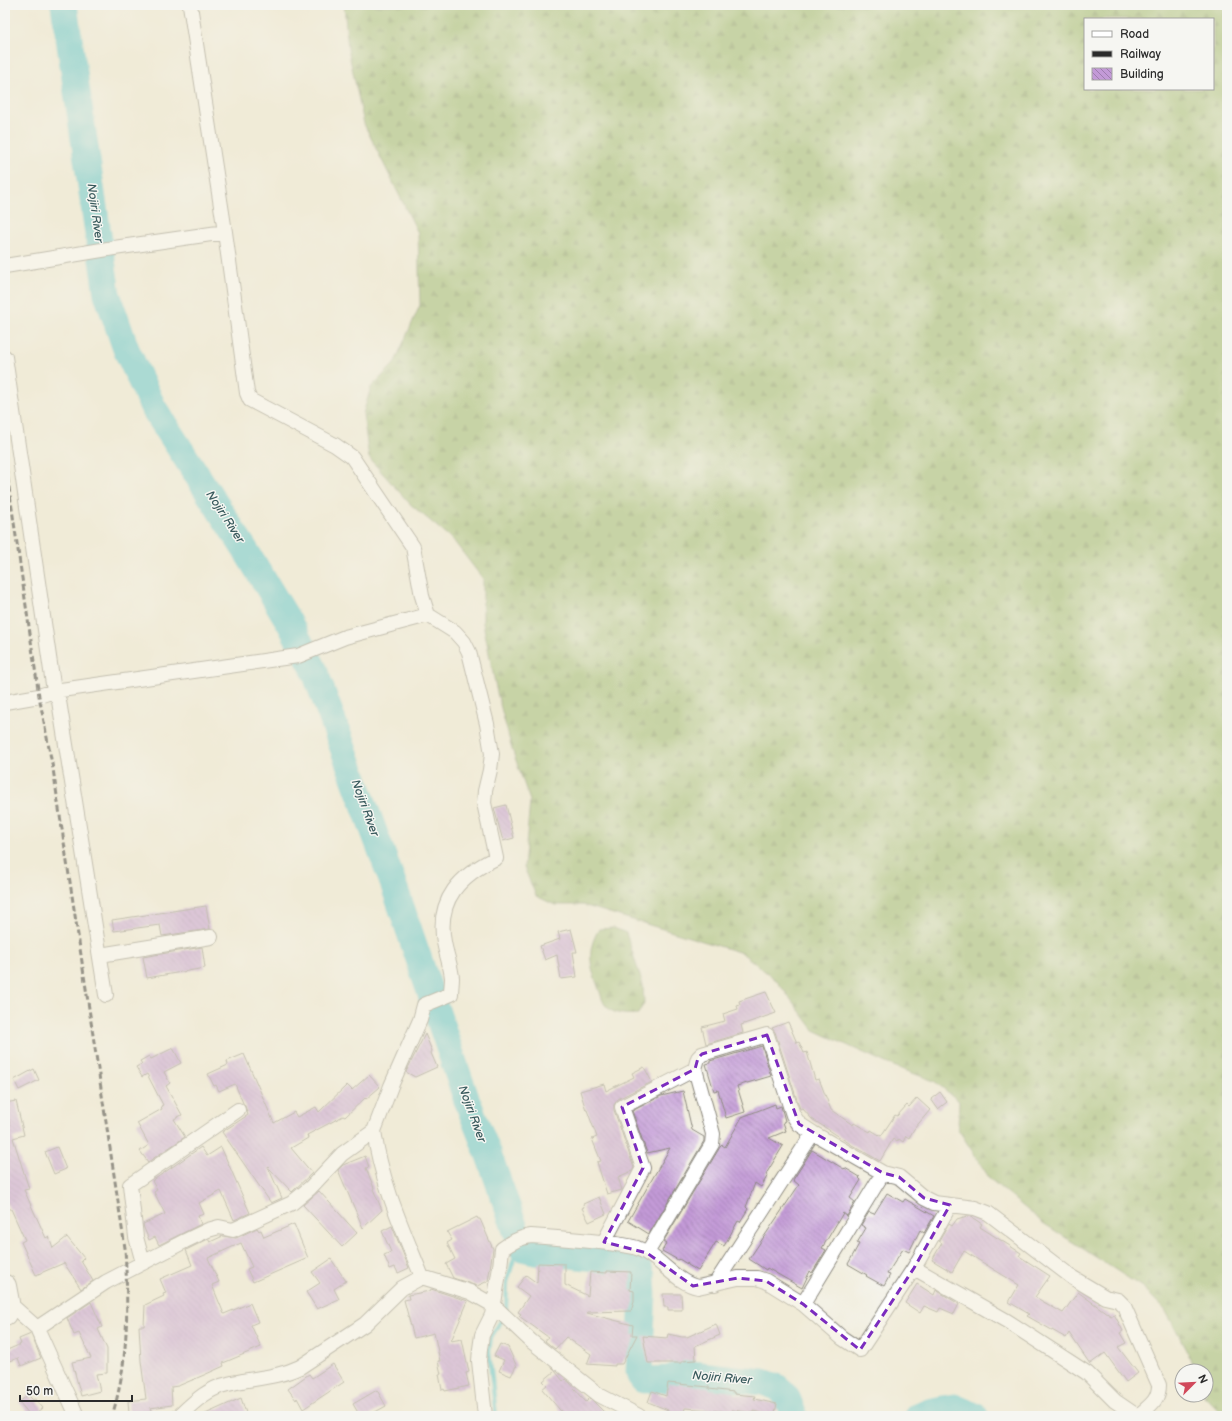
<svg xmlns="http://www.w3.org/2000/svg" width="1232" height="1421" viewBox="0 0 1232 1421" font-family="'Balsamiq Sans',sans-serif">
<defs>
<pattern id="forest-firs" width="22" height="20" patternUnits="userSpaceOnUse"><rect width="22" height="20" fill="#96b76b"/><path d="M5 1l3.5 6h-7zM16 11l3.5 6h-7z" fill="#7b9558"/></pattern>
<pattern id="building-back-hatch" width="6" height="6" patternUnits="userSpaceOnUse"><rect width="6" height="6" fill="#c39ad7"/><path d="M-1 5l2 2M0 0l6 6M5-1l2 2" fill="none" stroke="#9f7eaf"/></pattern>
</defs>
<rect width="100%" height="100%" fill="#f6f6f2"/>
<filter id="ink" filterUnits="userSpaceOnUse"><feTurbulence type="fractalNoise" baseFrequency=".025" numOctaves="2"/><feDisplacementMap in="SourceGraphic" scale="8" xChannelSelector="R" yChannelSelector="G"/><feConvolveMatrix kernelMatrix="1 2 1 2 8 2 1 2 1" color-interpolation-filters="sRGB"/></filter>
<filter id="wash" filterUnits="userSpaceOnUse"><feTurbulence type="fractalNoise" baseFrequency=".012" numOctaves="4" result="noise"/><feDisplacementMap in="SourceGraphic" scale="16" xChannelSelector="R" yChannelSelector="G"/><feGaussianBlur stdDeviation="0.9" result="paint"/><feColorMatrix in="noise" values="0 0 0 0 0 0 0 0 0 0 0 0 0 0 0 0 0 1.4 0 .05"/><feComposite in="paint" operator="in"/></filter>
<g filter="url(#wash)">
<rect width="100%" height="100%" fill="#f0ebd7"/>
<!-- forest -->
<path fill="url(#forest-firs)" stroke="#60714b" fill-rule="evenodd" d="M344,5H1227V1416H1224L1203,1395H1206V1371H1194L1187,1349L1165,1310L1142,1287L1043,1223L990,1179L958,1129L959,1101L934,1081L888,1064L814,1030L776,980L742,953L583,905H555L536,896L524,867L530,801L512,749L497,693L483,623V579L453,540L410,504L369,458L363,414L371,387L394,364L420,305L418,233L364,124L348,49ZM1085,19H1213V89H1085Z
M614,928L626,933L643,985L644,1003L638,1014C628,1015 613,1015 606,1006C603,1003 601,996 600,992C591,969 585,952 599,929Z"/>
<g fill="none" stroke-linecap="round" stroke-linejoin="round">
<!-- stream -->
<path stroke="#58c5ce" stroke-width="4.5" d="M496,1416L489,1352L491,1337L501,1321L506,1309L507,1282L514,1259L522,1248"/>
<!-- river -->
<path stroke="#58c5ce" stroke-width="27" d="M64,5L107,294L126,349L153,407L246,551L289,622L313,667L393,883L466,1098L488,1153L522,1248L535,1251L613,1260L631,1263L639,1269L642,1276L643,1295L639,1371L640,1376L643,1380L668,1379L680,1375L691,1374L763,1382L777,1387L783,1392L788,1400L794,1416
M917,1416L927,1412L954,1407L975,1416"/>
</g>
<g id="blocks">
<!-- building -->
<path fill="url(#building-back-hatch)" d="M506,805L514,838L503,841L494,808Z
M206,906L210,929L162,936L160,925L114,931L112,920Z
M571,929L577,952H573L577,977L561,979L557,955L545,960L540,946L560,939L558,932Z
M202,947L205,968L147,978L143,957Z
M766,992L776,1013L741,1025L743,1033L706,1044L702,1027L725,1021L723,1014L738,1009L737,1006L740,1005L739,1001Z
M788,1022L797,1043L799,1042L804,1053L807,1052L815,1080L819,1079L831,1110L853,1125L854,1123L870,1132L871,1130L881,1136L895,1115L897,1116L907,1105L909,1107L917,1098L930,1110L914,1129L909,1138L906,1136L903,1142L899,1139L897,1142L893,1139L880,1161L852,1145L812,1119L802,1108L800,1109L775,1032L772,1028Z
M425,1034L432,1051L431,1053L437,1067L415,1077L406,1072Z
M762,1046L771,1076L737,1086L745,1112L726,1118L718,1090L714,1091L706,1064L710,1063V1061Z
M173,1048L181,1063L164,1072L170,1083L166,1086L182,1115L174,1119L185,1137L148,1162L140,1151L149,1145L137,1123L162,1109L161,1106L163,1105L147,1074L142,1077L136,1067L142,1064L140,1061L149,1056L151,1059Z
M244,1054L274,1123L294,1112L297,1117L316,1107L319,1112L347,1085L352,1090L369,1075L380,1087L366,1099L365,1098L345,1117L343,1116L307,1135L308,1138L291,1148L312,1173L292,1192L268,1167L282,1198L271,1203L222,1132L248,1115L245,1106L243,1103L235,1084L219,1091L216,1085L214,1086L208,1074L228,1065L227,1061Z
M644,1067L652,1082L618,1099L614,1105V1110L634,1168L632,1171L618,1177L622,1190L607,1194L597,1162L601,1161L592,1139L597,1137L587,1110H586L580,1091L604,1084L606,1091L634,1077L632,1073Z
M34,1069L39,1080L19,1090L14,1080Z
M683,1091L692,1130L704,1137V1141L649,1234L628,1221L670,1148L647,1153L632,1111L661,1096Z
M940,1092L947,1102L938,1109L931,1099Z
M16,1101L24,1135L13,1138L29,1189L24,1190L46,1238L49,1236L53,1248L67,1237L84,1258L81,1261L93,1281L81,1289L64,1263L36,1275L21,1242L25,1240L11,1209H9L5,1197V1121H8L10,1126L5,1103Z
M775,1104L776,1108L781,1106L785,1121L783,1122L786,1131L769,1138L783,1146L766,1174L768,1175L761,1187L755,1183L746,1207L748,1209L740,1222L738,1221L724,1246L716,1242L698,1271L688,1265L687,1262V1264L679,1259L678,1260L662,1251L666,1244L663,1242L720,1147L722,1145L725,1147L742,1117Z
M57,1147L66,1169L54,1174L45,1152Z
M201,1147L207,1156L221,1147L250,1213L234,1220L221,1191L199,1203L204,1214L198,1216L201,1224L159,1245L155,1237L149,1240L144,1228L143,1224L165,1214L154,1192L157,1190L152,1181Z
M812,1150L844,1169L845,1168L860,1177L859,1178L861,1180L850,1198L855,1202L847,1216L843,1213L822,1248L826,1250L812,1273L810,1271L802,1288L767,1268L766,1270L749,1259L799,1185L793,1180Z
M365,1156L369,1167L366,1168L374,1188L373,1189L382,1210L363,1228L338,1170L343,1165Z
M319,1191L357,1233L342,1247L303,1205Z
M887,1193L903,1202L905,1199L934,1216L924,1233L920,1230L909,1252L903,1249L887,1274L890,1275L884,1286L866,1276L867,1275L848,1264L859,1244L857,1243L866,1228L861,1225L869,1212L874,1214Z
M599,1197L606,1214L589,1222L582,1208L584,1207L583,1204Z
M967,1216H970L982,1224L980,1227L1021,1253L1019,1256L1050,1276L1035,1297L1063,1313L1078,1292L1111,1316L1114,1314L1123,1331L1120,1333L1126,1343L1118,1347L1138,1373L1126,1382L1105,1353L1090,1364L1069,1333L1066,1338L1027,1316L1029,1314L1009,1302L1019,1285L964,1251L952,1272L932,1260L942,1243L939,1241L949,1224L952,1226L957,1219Z
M477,1217L478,1219H480L493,1249L488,1281L477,1286L453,1278L446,1264L455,1259L447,1243L452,1240L447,1232Z
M294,1224L308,1258L253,1282L247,1269L252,1267L241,1243L208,1258L219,1282L212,1285L224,1314L250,1303L258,1322L251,1325L261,1347L223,1363L224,1366L204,1375L178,1386L171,1387L172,1405L150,1408L152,1412L129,1414L128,1401L146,1399L141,1361L139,1326H144L145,1305L164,1296L163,1294L166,1293L160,1279L192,1265L186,1250L208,1239L210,1242L223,1236L236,1238L257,1228L259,1231L261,1230L264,1237Z
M392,1226L409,1268L398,1273L395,1267L390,1269L384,1255L391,1252L382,1231Z
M331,1259L346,1281L334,1289L339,1299L317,1309L306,1292L320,1283L312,1272Z
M538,1263L565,1264V1285L588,1296L590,1272L607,1273V1271L631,1272L630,1290L634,1291V1302L631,1311L587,1312V1313L633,1325L632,1335H637L622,1364H615V1366L587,1364L591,1354L566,1337L555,1349L545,1341L548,1337L519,1316L521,1314L518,1312L529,1296L517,1287L526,1275L537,1283Z
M917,1284L934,1295L936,1290L959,1304L954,1314L940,1308L938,1312L924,1306L920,1313L905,1303Z
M431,1289L468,1301L451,1341L462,1339L469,1372L466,1373L469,1386L445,1391L444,1389L442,1390L439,1374H441L438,1361H440L434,1333L414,1338L404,1300L409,1299L408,1295L430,1291Z
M663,1294H681L682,1310H668V1307H664Z
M91,1302L102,1327L98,1329L107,1349V1373L96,1374L100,1391L81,1396L72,1362L91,1358L79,1333L74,1335L67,1318Z
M716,1324L720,1335L695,1346L696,1360L682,1361V1363H648L643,1336L667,1338L668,1334L682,1337H687Z
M31,1334L41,1358L21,1366L18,1358L5,1363V1351L21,1344L19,1339Z
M500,1344L508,1347L517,1367L516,1366L511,1376L499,1371L504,1360L494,1356Z
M333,1364L344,1382L303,1409L297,1398L296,1400L288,1389L309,1374L312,1378Z
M555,1371L563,1381L565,1379L570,1383L586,1402L590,1398L608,1416H565L542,1389L547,1385L543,1381Z
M668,1383L709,1387V1389L734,1392V1394L755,1396L754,1399L777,1404L774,1416L753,1411V1413L732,1410V1412L685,1408L683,1416L667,1413L668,1410L648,1402L652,1391L666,1396Z
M377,1390L386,1406L368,1416H360L353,1404Z
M28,1395L33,1400L35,1399L43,1408L34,1416H31L19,1402Z
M241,1398L247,1416H201Z"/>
</g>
</g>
<g filter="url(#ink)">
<use href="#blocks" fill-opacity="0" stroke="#8e8b81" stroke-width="1"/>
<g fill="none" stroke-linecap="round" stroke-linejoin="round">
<defs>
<path id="minor" d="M5,266L114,248L225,232
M5,357L54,691L59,701L106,995
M5,702L39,696L54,691L298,656L345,637L428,615
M100,955L211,937
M374,1131C381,1182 403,1230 422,1277
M604,1242L643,1168L622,1107L695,1069
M647,1253L712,1144L713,1134L695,1069L698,1058L702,1054L767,1035L793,1115L799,1124L813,1133L883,1173L899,1177L924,1198L934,1203L975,1208L988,1213L1073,1278L1105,1297L1118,1300L1124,1306L1159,1385C1159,1401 1149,1406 1138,1416
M143,1263L136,1237L130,1185L238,1110
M914,1268L1007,1321L1087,1373L1115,1401L1137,1416
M715,1284L813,1133
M8,1302L37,1328L77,1416
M803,1304L883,1173
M37,1328L106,1282L185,1241L208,1230L219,1227L233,1230L292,1203L310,1188L342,1154L374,1131L391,1086L420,1020L424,1005L451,994C451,989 452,983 452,978C451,966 446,954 444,942C436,899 461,875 496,858L484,803L485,791L490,770L492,754L487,724L469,652L464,642L455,632L428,615L422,596L413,547L352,457L335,445L250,400L247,393L225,232L190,5
M179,1416C193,1403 208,1388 228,1384C252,1378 277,1378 300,1367L365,1324L402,1288L422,1277L470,1292L493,1305L531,1341L599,1395L639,1416
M485,1416L479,1361L480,1349L482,1335L492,1315L500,1267L502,1249C510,1243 521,1237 531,1236C560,1238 588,1240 616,1244C623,1245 631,1246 637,1248C659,1256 676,1283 698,1287L738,1278H757L766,1281L803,1304L842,1338L860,1350L914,1268L950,1205"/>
<path id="primary" d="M5,1286L8,1302L5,1314"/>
</defs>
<!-- minor casing -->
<use href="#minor" stroke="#8e8b81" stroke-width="16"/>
<!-- primary casing -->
<use href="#primary" stroke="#8e8b81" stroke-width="24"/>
<!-- minor -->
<use href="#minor" stroke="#fff" stroke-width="14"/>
<!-- primary -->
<use href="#primary" stroke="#fff" stroke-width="22"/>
<!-- rail -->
<path stroke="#2b2b2b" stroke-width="3" stroke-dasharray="6 3" stroke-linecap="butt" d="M5,460L39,696L53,769L125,1248C128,1304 129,1362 112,1416"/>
</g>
</g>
<!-- marked area -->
<path d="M0 0H1232V1421H0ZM767,1035L799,1124L883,1173L899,1177L924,1198L950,1205L914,1268L860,1350L803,1304L766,1281L738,1278L693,1286L647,1253L604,1242L643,1168L622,1107L695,1069L698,1058L702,1054Z" fill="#f0ebd7" fill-opacity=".55" fill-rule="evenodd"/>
<path fill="none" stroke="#7b2cbf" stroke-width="3" stroke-dasharray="8 5" stroke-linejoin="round" d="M767,1035L799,1124L883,1173L899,1177L924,1198L950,1205L914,1268L860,1350L803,1304L766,1281L738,1278L693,1286L647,1253L604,1242L643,1168L622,1107L695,1069L698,1058L702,1054Z"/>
<g text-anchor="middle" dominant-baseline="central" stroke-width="3" stroke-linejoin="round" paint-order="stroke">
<!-- water labels -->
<g font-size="12" font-style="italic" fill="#38595c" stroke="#f6f6f2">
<text transform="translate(95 213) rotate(82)">Nojiri River</text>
<text transform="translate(225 517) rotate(57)">Nojiri River</text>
<text transform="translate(365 808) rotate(70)">Nojiri River</text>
<text transform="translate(472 1114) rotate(70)">Nojiri River</text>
<text transform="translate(722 1378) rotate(5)">Nojiri River</text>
</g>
</g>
<!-- margin -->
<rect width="1232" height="1421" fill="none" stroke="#f6f6f2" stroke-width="20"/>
<!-- legend -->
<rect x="1084" y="18" width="130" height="72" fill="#f6f6f2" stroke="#a5a5a2"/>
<rect x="1092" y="31" width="20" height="6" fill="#ffffff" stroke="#a5a5a2"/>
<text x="1120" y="38" font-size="12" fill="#2b2b2b">Road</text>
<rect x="1092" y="51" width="20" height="6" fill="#2b2b2b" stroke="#a5a5a2"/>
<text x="1120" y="58" font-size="12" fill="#2b2b2b">Railway</text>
<rect x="1092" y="68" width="20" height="12" fill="url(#building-back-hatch)" stroke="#a5a5a2"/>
<text x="1120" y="78" font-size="12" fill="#2b2b2b">Building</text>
<!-- north arrow -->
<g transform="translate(1194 1383) rotate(66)"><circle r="19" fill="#f6f6f2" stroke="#a5a5a2"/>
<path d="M0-3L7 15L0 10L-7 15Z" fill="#d1495b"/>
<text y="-6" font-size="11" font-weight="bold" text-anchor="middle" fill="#2b2b2b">N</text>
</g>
<!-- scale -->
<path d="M20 1395v6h112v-6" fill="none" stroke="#2b2b2b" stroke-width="2"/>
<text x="26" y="1395" font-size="12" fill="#2b2b2b" stroke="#f6f6f2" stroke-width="3" paint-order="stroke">50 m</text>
</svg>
